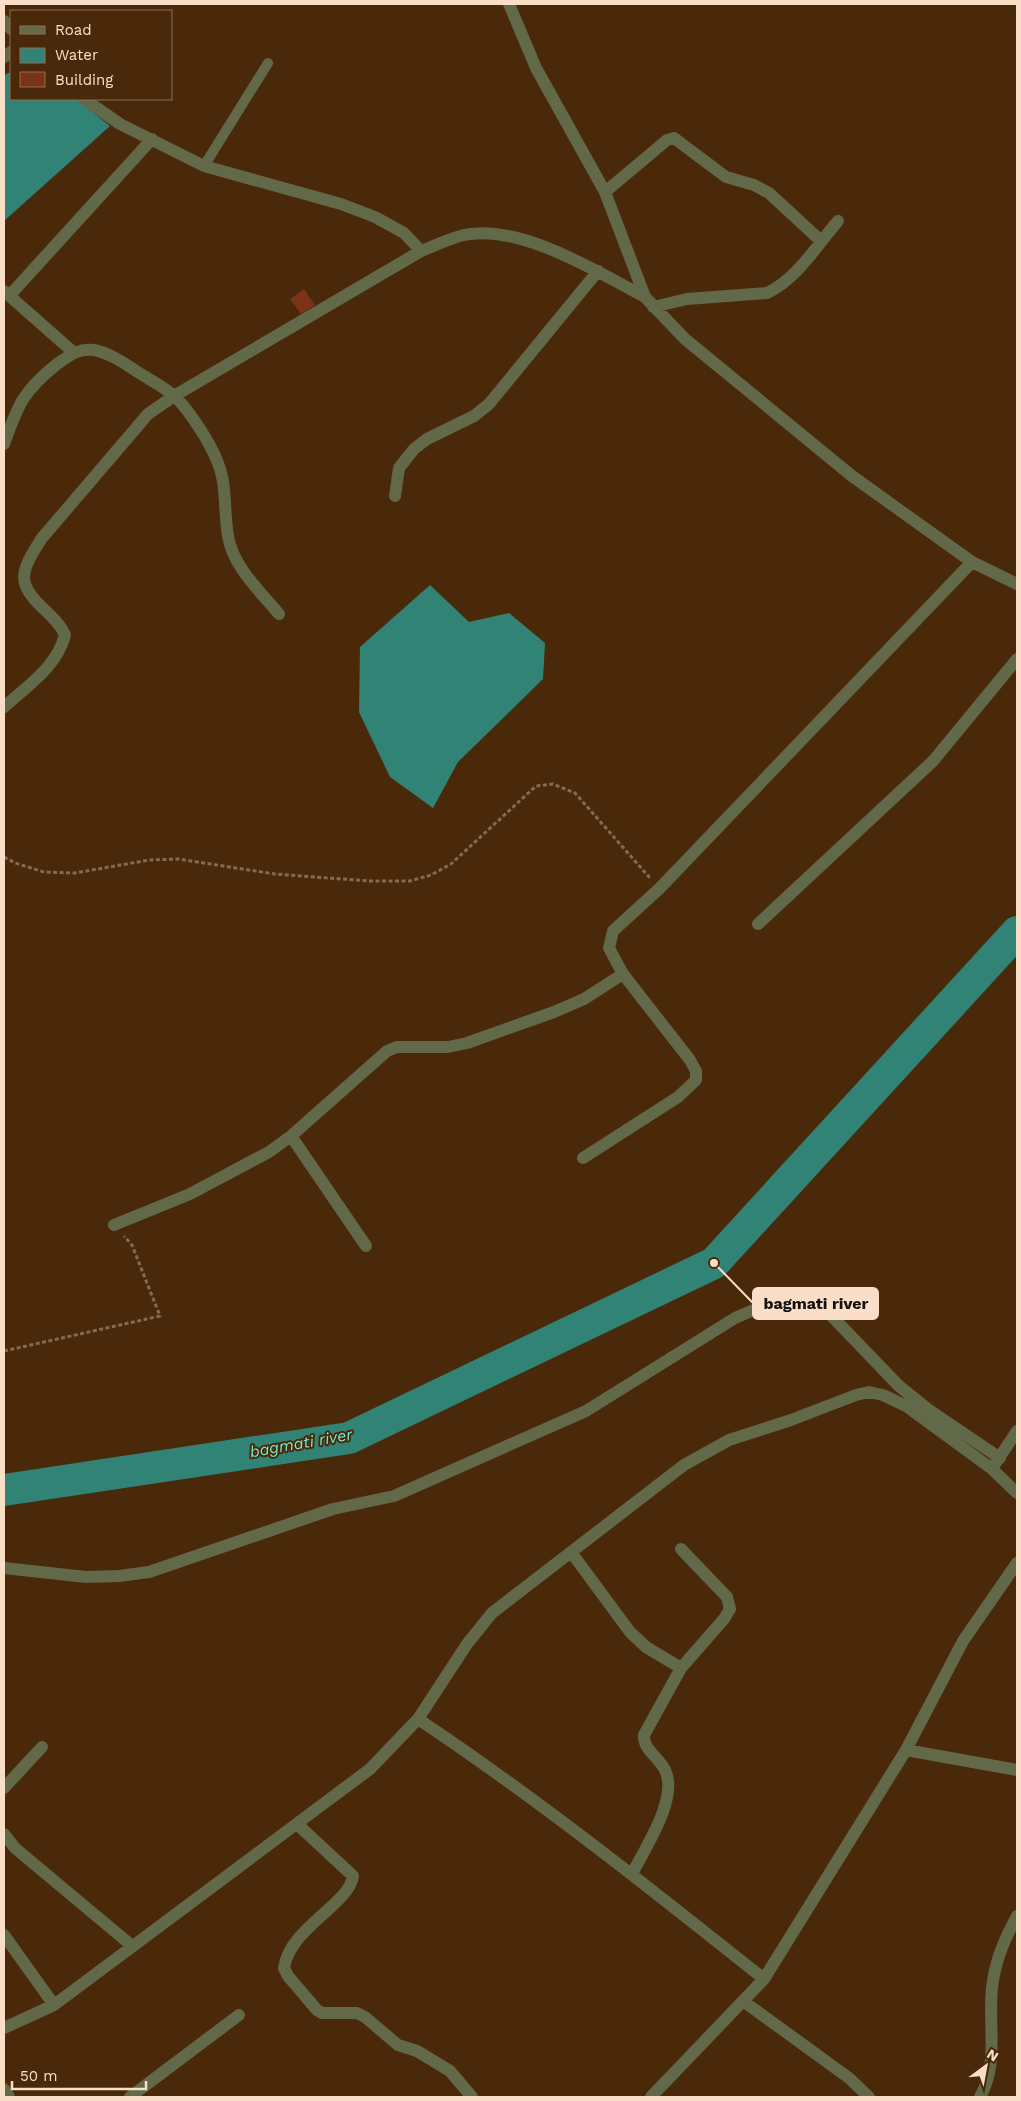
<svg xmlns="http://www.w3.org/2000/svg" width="1021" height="2101" viewBox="0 0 1021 2101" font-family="'Work Sans',sans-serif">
<rect width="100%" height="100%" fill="#49290a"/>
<!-- water -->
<path fill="#318375" d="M11,72V99H76L110,126L4,221V75Z
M430,585L469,622L509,613L545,643L543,679L458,762L433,808L390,777L359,712L360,647Z"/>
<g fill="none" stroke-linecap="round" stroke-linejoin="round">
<!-- river -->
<path stroke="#318375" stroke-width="32" d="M4,1490L349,1438L714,1263L1017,932"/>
</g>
<!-- building -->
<path fill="#7a3219" d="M304,289L315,305L301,314L290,299Z"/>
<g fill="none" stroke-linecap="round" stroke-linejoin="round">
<!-- path -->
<path stroke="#87694d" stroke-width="3" stroke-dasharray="4 2.5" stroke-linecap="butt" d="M4,857L15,863L44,872L75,873L149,860L178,859L275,874L369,881H410L431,875L451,864L536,786L553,784L575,793L650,878
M4,1351L160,1316L132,1245L124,1236"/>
<!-- service -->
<path stroke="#616949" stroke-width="10" d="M204,166L268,63"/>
<!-- minor -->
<path stroke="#616949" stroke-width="12" d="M509,4L536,68L605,192L645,297L685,339L852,476L972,562L1017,584
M4,21L11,29
M4,57L11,52
M84,99L120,124L204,166L341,204L375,217L404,233L421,251
M605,192L667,140L674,138L726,177L754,185L769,193L821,241
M4,291L73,352
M10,295L152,139
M653,307L687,299L767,293C797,279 817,245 838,221
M4,444C18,405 23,391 57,364C70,355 78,348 94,350C111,353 128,366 141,374C152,381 164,387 173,395C185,405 202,431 209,444C230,481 222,499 228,536C233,567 260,591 279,614
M395,496L399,468L414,449L427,439L474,416L489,404L598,271
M4,707C26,687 57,667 65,635C61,625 54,619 46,611C15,583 20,572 42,538L148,414L174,396L421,251C435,246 450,238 464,235C519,223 598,272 645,297
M758,924L933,761L1017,659
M291,1136L366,1246
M583,1158L678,1097L696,1080V1071L690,1060L623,974L609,948L613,931L660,888L972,562
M114,1225L190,1194L269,1152L291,1136L387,1051L397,1047H448L467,1043L554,1012L584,999L623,974
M995,1464L1017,1431
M571,1552L630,1632L646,1647L681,1668
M4,1568L86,1577L119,1576L149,1572L333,1509L394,1496L586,1411L735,1318L777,1300L795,1296L808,1299L822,1306L899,1386L929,1410L1000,1458
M418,1719C538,1799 651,1889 764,1979
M906,1750L963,1641L1017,1563
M4,1788L42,1747
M297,1824L353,1876C349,1905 290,1927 284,1968L288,1976L317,2010L322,2013H357L365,2017L398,2045L417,2051L450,2071L472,2097
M4,1834L15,1848L131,1945
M632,1874C645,1848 679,1798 665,1770C659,1757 643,1750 644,1735L681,1668L724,1619L730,1609L727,1597L681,1549
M4,1935L54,2005
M743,2001L849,2078L869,2097
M4,2028L54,2005L370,1769L418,1719L467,1644L492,1613L684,1465L729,1440L791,1420L856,1395L869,1392L883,1395L906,1406L992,1469L1017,1493
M4,2089L9,2097
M130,2097L239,2015
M651,2097L764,1979L906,1750L1017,1770
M980,2097C999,2064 988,2025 992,1988C995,1961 1004,1940 1017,1916"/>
</g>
<g text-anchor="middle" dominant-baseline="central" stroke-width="4" stroke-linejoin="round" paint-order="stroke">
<!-- water labels -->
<g font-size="16" font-style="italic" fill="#75ebd4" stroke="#49290a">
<text transform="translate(301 1443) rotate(-10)">bagmati river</text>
</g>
</g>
<!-- callouts -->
<path fill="none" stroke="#fadec8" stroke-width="2" d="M714 1263L753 1303"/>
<circle fill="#fadec8" stroke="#49290a" stroke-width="2" cx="714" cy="1263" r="5"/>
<rect fill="#fadec8" stroke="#fadec8" stroke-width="2" x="753" y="1288" width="125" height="31" rx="5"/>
<g font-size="16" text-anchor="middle" font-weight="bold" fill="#111">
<text x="816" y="1309">bagmati river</text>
</g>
<!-- border -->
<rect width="1021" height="2101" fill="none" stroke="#fadec8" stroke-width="10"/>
<!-- legend -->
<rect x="10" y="10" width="162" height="90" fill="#49290a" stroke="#907156"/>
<rect x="20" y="26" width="25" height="8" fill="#616949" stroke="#907156"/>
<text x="55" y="35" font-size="15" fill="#fadec8">Road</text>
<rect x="20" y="48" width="25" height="15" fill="#318375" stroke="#907156"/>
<text x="55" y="60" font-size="15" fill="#fadec8">Water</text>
<rect x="20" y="72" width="25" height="15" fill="#7a3219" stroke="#907156"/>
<text x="55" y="85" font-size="15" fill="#fadec8">Building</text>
<!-- north arrow -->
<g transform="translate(986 2066) rotate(32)" stroke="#49290a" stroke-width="4" paint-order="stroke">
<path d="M0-4L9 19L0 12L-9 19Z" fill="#fadec8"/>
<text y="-8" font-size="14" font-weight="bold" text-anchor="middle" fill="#fadec8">N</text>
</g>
<!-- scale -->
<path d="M12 2081v8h134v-8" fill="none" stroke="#fadec8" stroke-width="2.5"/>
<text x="20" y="2081" font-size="15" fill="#fadec8" stroke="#49290a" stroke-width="4" paint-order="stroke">50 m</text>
</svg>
